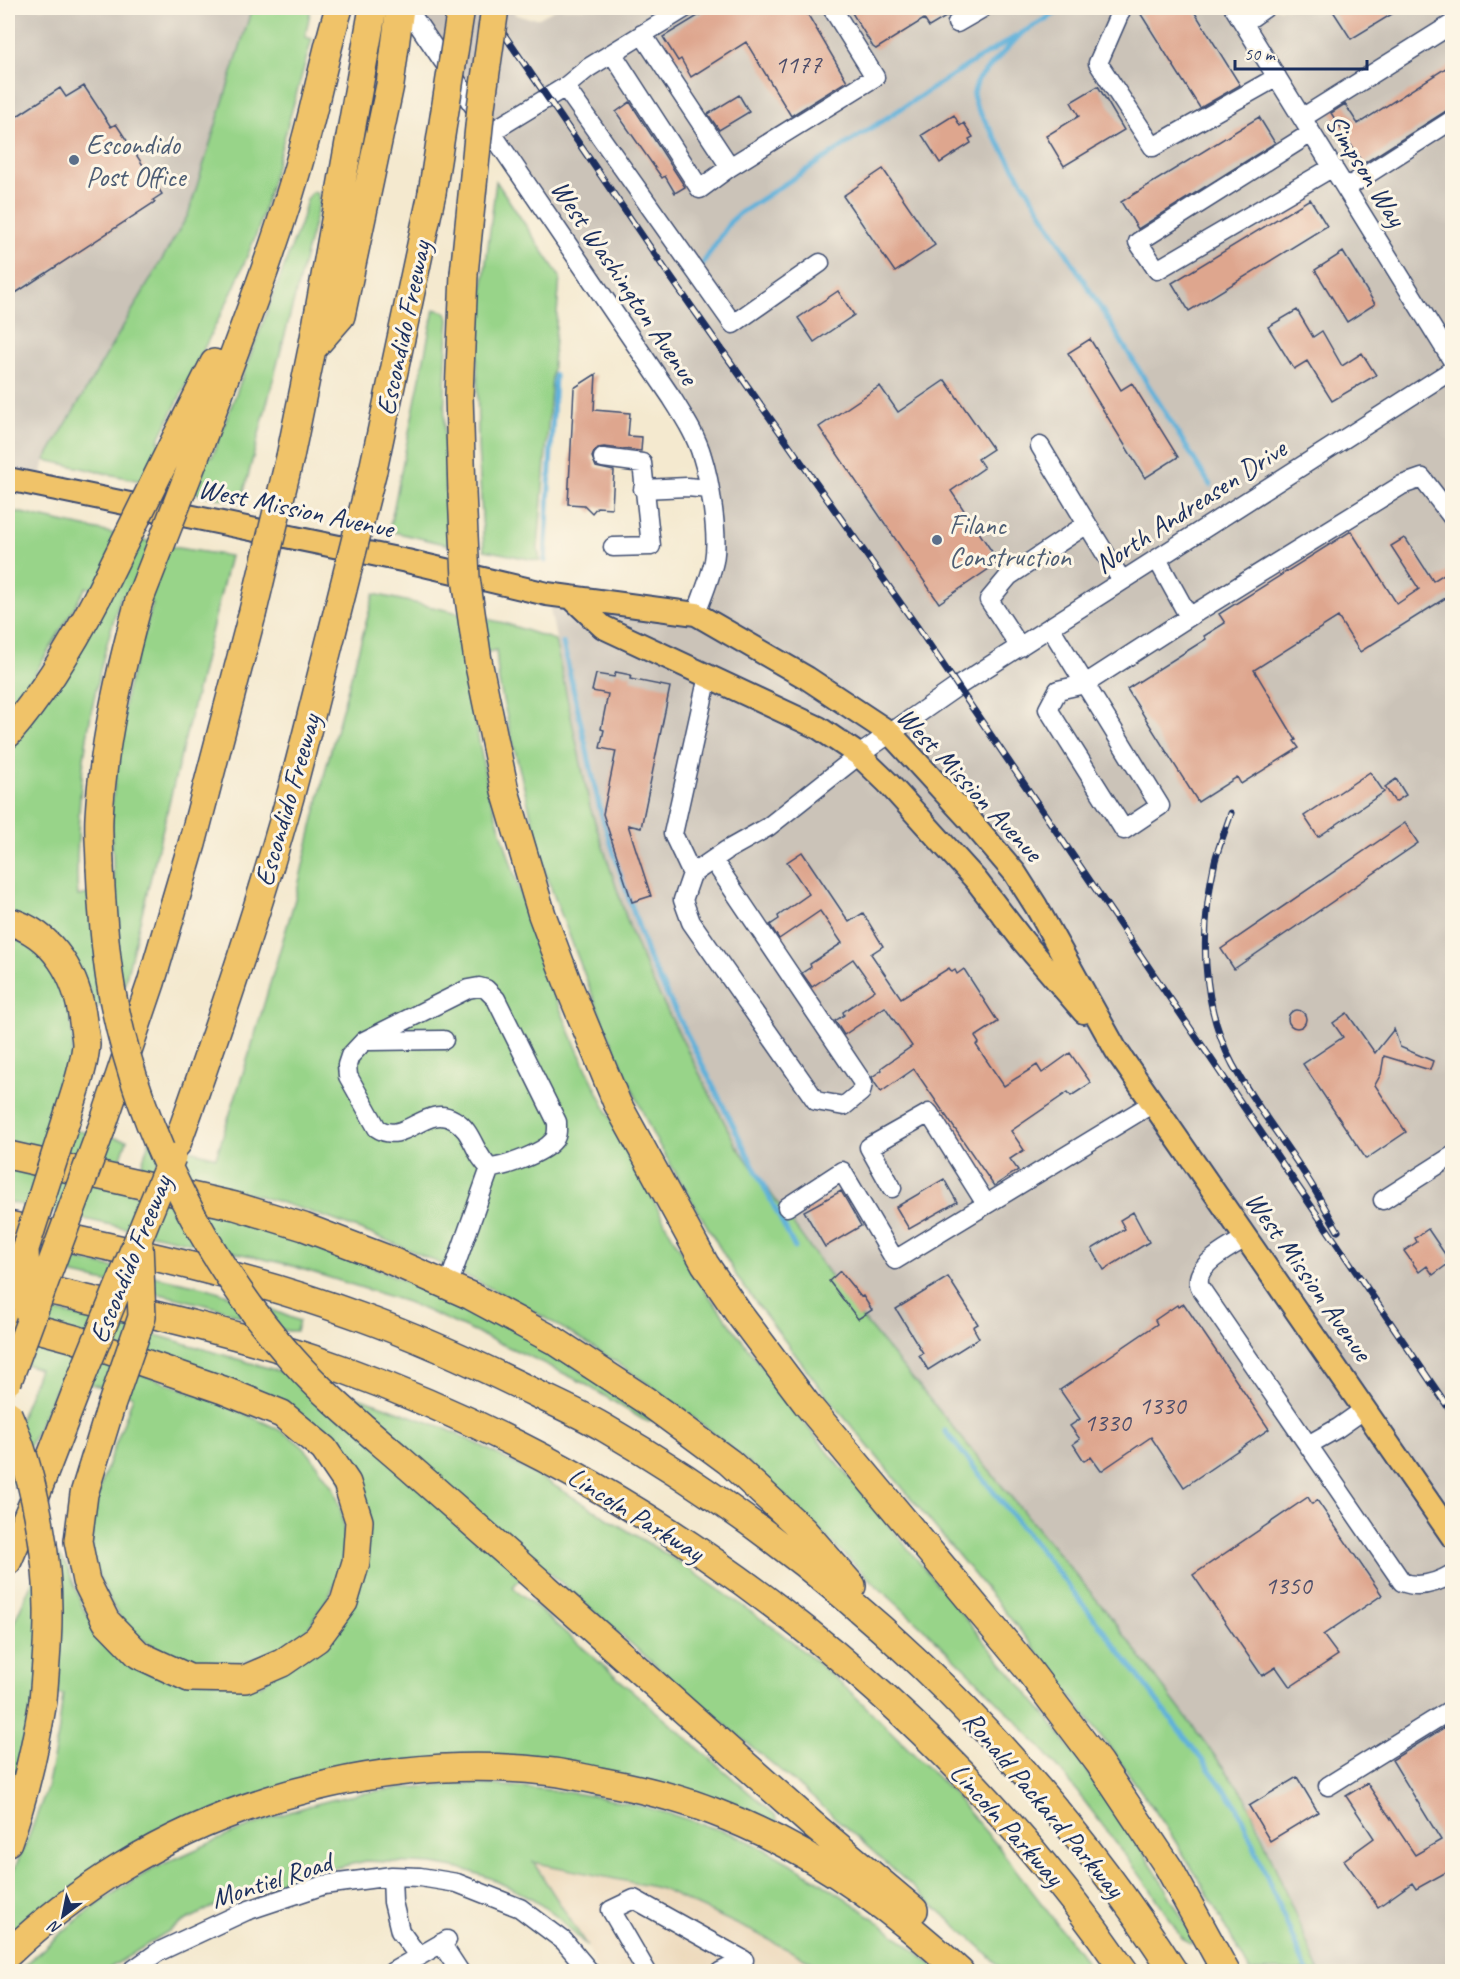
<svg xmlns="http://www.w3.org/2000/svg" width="1460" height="1979" viewBox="0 0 1460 1979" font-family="Caveat,sans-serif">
<rect width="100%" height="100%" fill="#fcf5e5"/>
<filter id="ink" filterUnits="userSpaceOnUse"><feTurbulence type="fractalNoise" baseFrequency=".0167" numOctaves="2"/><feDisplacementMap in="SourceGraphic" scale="12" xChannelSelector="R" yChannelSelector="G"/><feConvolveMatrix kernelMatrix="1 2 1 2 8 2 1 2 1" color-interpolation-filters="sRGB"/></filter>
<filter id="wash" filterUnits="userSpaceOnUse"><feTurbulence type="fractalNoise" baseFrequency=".008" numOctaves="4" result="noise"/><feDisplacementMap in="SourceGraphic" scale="24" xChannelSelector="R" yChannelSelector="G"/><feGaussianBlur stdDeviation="1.35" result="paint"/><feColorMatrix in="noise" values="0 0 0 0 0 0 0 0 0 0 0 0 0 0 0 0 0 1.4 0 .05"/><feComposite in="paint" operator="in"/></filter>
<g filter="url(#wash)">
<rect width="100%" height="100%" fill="#f4e9cf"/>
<!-- built -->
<path fill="#ecd8ba" d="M532,1862L659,1888L758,1934L829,1971H597L587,1946Z"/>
<!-- industrial -->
<path fill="#cbc3b8" d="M8,8H252L188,215L45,460L39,485L8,479Z
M407,8H511L515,14L526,18H539L558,8H1452V1971H1319L1245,1796L1106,1611L852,1306L736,1145L649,975L631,932L590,807L547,594L696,614L714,560L702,454Z"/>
<!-- green -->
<path fill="#98d489" stroke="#5a8274" stroke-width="1.5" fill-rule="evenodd" d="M252,8H311L305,37L312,39L258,230L234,288L158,441L212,457L301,222L307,199L312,192L318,193L319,204L241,503L45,460L188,215Z
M496,181L560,277L538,549L540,561L484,550L478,447L477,336Z
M434,309L445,312L449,319C442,397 444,467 449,545L389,531Z
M8,510L178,548L230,556L121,998L107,1008L95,1006L88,988L8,910V746L108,592L86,587L29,684L8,713ZM121,596L153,603L126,693L111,810L114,889L78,896C76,876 77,856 78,836C80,753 96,674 121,596Z
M374,594L504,623L555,640L590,807L631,932L649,975L736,1145L852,1306L1106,1611L1245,1796L1319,1971H1250L1200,1881L1165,1825L1116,1756L1033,1646L825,1394L739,1280L653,1135L602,1020L546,875L510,731L499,682L496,650L463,659L489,793L532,930L554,994L578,1051L607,1111L671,1234L707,1293L800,1418L1052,1723L1112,1806L1155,1870L1194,1939L1192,1944L1181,1938C1162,1903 1137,1871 1113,1839C1090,1809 1068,1778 1043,1750C991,1692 935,1638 877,1586C830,1542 786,1494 736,1452C601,1339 446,1253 276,1201C232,1188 185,1180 140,1169L150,1139L216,1157L251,1048L295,899L327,764Z
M8,936C34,945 54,965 66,991C70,1001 72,1029 73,1041C73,1067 59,1101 51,1126L127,1140L119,1164L8,1141Z
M8,1165L217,1212L320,1244L523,1332L653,1420L649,1422L642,1419L585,1384L535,1359L407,1302L286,1264L8,1202Z
M8,1245L204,1287L270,1309L299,1321L296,1331C271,1332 241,1315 217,1308C148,1290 78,1276 8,1261Z
M8,1300L156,1335L319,1383L442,1427L480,1445L550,1483L682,1564L777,1630L814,1660L854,1695L950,1790L997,1845L1093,1971H1004L980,1947L804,1790L699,1703L536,1561L513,1587L775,1815L780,1825L776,1830L557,1765L273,1791L8,1948V1883L29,1836L47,1788L58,1735L63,1694L38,1692L8,1826V1636L32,1582L39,1558L52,1553L60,1556L68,1568L83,1608L98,1630L115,1651L150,1674L261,1686L359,1590L334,1442L8,1310Z
M8,1334C84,1354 160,1378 233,1409C258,1420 285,1429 305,1449C310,1454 315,1462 319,1468C324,1476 332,1484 335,1492C352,1534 345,1576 319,1611C315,1618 310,1626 305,1631C285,1649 252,1662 225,1665C204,1668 183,1661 165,1652C140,1641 125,1628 112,1604C99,1579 90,1559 92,1531C96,1484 119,1440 133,1396L62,1376L8,1492V1450L39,1369L8,1358Z
M464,1784C545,1786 624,1797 701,1824C714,1828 727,1832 740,1837C813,1871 879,1920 940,1971H829L758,1934L659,1888L533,1862L587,1946L557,1917L533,1899L490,1878L466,1870L433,1864L366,1861L295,1877L217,1905L183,1922L105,1971L18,1972C56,1936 96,1902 141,1876C155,1867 171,1861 186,1854C241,1828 299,1805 359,1794C393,1787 429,1787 464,1784Z"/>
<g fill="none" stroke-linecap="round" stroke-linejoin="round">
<!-- stream -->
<path stroke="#5eb1da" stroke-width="5" d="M1021,34L978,79L973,95L977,108L1210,485
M700,268L730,222L740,213L973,62L1064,8
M545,561L555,375
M563,643L600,809L649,959L795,1248
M945,1431L1098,1623L1237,1806L1307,1972"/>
</g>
<g id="blocks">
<!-- building -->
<path fill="#dea68e" d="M711,8H804L847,81L791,116L746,42L691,77L681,59L678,61L663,37Z
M849,8H961L929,27L924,19L876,49L873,47Z
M1137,8H1192L1240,85L1200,108Z
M1331,8H1402L1351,39Z
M1452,64V109L1446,111L1363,164L1331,113L1345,104L1358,124Z
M84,86L111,127L116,124L162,194L153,200L155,202L8,298V122L60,88L66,97Z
M1098,86L1124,130L1064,166L1046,136L1079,116L1071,102Z
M739,95L749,112L719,130L708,114Z
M630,102L685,187L675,193L665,176L662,178L616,112Z
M954,115L960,126L964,123L973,137L969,139L971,143L940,163L922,135Z
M1259,117L1275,143L1138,229L1121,202Z
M883,169L935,245L895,272L843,196Z
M1310,199L1327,226L1189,311L1172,283Z
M1343,252L1375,304L1347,322L1315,270Z
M838,291L854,315L814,342L798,318Z
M1297,310L1313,337L1322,331L1342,366L1362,353L1376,375L1332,401L1307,361L1294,369L1268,327Z
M1090,339L1121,390L1132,383L1178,457L1145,478L1068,353Z
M596,374L594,410L630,413L628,436L642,437L641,451L604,447L598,448L594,452L592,457L596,467L614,471L612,508L597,507L592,513L584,505L568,504L574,388Z
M945,380L993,449L978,459L984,468L951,491L999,562L939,603L819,427L880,386L898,412Z
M1351,531L1397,604L1419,589L1391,546L1404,538L1406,539L1433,581L1452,569V594L1360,652L1338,617L1254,670L1296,740L1294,741L1299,748L1241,784L1237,777L1198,802L1127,689L1206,639L1204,636L1225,623L1219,614Z
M616,672L631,675L630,679L670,687L641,828L628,825L651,896L632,902L603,814L616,751L600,748L604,730L601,729L608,694L592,691L596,674L614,677Z
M1370,772L1384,792L1318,837L1304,816Z
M1396,779L1406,795L1395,802L1385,787Z
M1405,823L1418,843L1234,969L1221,949Z
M802,852L849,922L863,913L883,946L871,954L901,998L949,968L952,972L955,970L957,974L964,969L998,1022L975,1037L979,1043L976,1045L1004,1086L1037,1065L1042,1073L1070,1053L1091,1083L1071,1096L1068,1092L1011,1131L1024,1150L1010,1159L1018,1170L994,1186L914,1069L881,1092L874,1082L872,1077L882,1070L881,1068L912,1046L885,1007L844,1035L835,1021L844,1015L843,1012L875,990L853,959L812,987L802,973L811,967L810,964L842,943L820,911L779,939L770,925L779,919L778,916L809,894L787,862Z
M1288 1019a9 9 0 1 1 18 0a9 9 0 1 1-18 0Z
M1347,1013L1375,1053L1394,1029L1400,1047L1433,1061L1430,1070L1384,1056L1381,1074L1375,1085L1406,1132L1366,1159L1303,1064L1343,1037L1333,1023Z
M944,1179L957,1202L909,1229L896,1207Z
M841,1191L861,1226L825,1247L804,1211Z
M1133,1212L1149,1242L1104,1270L1092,1249L1125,1229L1120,1220Z
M1428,1229L1449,1260L1446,1262L1448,1264L1433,1275L1427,1266L1419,1272L1404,1251L1417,1242L1415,1238Z
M840,1271L861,1297L863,1296L872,1310L858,1319L829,1281Z
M948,1277L978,1324L973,1327L979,1338L928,1370L919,1355L923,1353L896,1309Z
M1184,1304L1269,1429L1184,1487L1151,1437L1101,1471L1091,1457L1084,1461L1073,1444L1080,1439L1070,1426L1080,1419L1060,1390L1157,1324L1155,1320L1177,1305L1178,1307Z
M1308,1497L1312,1504L1317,1500L1382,1595L1323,1635L1338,1655L1290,1687L1276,1667L1262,1676L1193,1575Z
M1445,1727L1452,1739V1869L1416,1889L1412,1883L1378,1907L1344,1860L1374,1838L1346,1796L1367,1783L1415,1855L1441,1840L1392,1760Z
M1297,1777L1318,1812L1270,1841L1249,1806Z"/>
</g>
</g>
<g filter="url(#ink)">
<use href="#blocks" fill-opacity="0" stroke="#3c4b6f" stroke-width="1.5"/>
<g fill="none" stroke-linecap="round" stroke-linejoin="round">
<defs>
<path id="minor" d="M407,8L672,398C683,416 696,435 702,456C710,481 719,535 714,561C710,579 702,597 696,614
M1122,8L1098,63L1153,147L1277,77
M1234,8L1452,360
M957,23L983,8
M1244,23L1265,8
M642,34L730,167L875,77L832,8
M612,53L700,189L730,167
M565,87L588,68L685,8
M1302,118L1452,24
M491,132L565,87L733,324L820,263
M1311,133L1138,242L1157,270L1333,167
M1346,188L1452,120
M1040,446L1087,524
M603,458L642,463L651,546L613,547
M643,489L687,487L709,489
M1157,559L1189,617
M1050,627L1160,806L1124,830L1048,709L1058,690L1085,684L1189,617L1402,485L1422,478L1452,517
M1020,647L989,600L1009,576L1087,524L1122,581
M708,676L673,834L692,874L683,900L691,922L816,1101L844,1106L861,1092L863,1083L713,860
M692,874L727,850L768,827L859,755L958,686L1452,370
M479,987L486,989L496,999L557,1122C557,1129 558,1136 553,1141C543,1153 505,1167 490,1168C474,1155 473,1130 454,1120C426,1103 404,1147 377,1128L348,1076L347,1065L350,1056L364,1041L468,989Z
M369,1041L444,1040
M892,1188L869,1147L929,1113L986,1204
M1383,1200L1452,1156
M787,1207L842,1171L895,1260L1153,1103
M1246,1238C1232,1246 1196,1264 1199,1283C1199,1286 1201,1289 1203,1292L1402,1582C1420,1589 1437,1583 1452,1574
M448,1286L490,1168
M1308,1445L1338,1428L1365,1409
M1328,1786L1452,1709
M392,1876L393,1902L400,1931L419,1957
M441,1943L460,1972
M130,1972L158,1952L246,1911L324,1885L392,1876L420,1877L457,1883L520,1908L564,1941L590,1972
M392,1972L447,1940
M647,1972L611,1910L634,1899L744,1960L720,1972"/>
<path id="major" d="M8,479L407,561L547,594L696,614L807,678L890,733L969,819L1015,873L1036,906L1116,1050L1452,1536
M572,598L603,627L819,728L859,755L888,783L976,880L1023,941L1084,1012"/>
<path id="highway" d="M313,348L341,316L390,85L400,8
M176,438L214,363
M201,442C237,344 277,246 304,145C317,99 325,53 339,8
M290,457L312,349L373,8
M373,470L432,193
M462,493L459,395L464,274
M478,661L505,791L542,915L570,989L617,1103L705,1264L739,1314L806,1403L1027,1668L1099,1763L1169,1868L1226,1972
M8,734C44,693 73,644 98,596
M100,867C100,851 98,834 99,817C103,744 120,671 139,601
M8,921C54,934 78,977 83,1022C84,1029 86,1038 86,1045C84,1070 73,1097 66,1121
M101,1130L151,983L192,844L252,615
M177,1144C218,1030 257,914 290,797C305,742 318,687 332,633
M8,1155L235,1206L304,1227L385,1258L471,1296L555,1341L645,1400L729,1462L803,1530L852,1586
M8,1225C126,1250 247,1275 361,1317C422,1339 481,1366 539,1395C560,1405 582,1415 603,1427C834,1561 1029,1746 1174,1972
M8,1281C120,1307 233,1330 342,1369C656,1483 936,1697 1125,1972
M8,1321L75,1339L223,1390L282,1414L324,1449L347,1483L359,1521L356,1562L344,1602L317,1639L282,1663L245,1679L189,1678L139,1655L106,1621L86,1581L78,1541L84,1494L111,1406
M8,1561L34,1500L78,1386
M543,1585L813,1825L914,1910
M8,1842C25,1796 35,1749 43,1701
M8,1954C42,1922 80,1892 121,1867C247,1790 406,1754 553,1772C569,1774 584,1778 600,1781C638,1788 676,1797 712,1811C805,1846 888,1904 960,1972"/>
</defs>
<!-- minor casing -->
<use href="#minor" stroke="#3c4b6f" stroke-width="21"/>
<!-- major casing -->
<use href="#major" stroke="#3c4b6f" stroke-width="26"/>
<!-- highway casing -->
<use href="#highway" stroke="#3c4b6f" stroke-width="30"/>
<!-- minor -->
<use href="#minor" stroke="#fff" stroke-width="18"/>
<!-- major -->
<use href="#major" stroke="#f0c369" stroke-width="22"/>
<!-- highway -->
<use href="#highway" stroke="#f0c369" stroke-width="27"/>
<defs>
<path id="rail" d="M486,8L665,269L918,628L1452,1413
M1231,813C1226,829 1219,845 1215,861C1200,928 1200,1003 1233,1065C1255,1105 1284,1141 1308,1179C1319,1196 1328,1214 1338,1231"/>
</defs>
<!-- rail casing -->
<use href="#rail" stroke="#1b2f5e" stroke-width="7"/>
<!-- rail -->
<use href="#rail" stroke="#fcf5e5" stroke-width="4.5" stroke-dasharray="14" stroke-linecap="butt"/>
<defs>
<path id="highway-bridge" d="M432,193L461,8
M464,274L481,107L495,8
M462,493L466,578L478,661
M98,596L176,438
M139,601L201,442
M252,615L290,457
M332,633L373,470
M100,867C102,912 105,959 114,1003C141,1133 205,1260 293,1360C325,1396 363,1427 400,1459C447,1501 495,1543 543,1585
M27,1309L25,1249L66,1121
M8,1381L101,1130
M78,1386L172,1157
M111,1406L142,1317L139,1245
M8,1414C33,1471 49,1555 48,1617C48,1645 45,1673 43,1701"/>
</defs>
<!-- highway-bridge casing -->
<use href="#highway-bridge" stroke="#3c4b6f" stroke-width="30" stroke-linecap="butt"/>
<!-- highway-bridge -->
<use href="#highway-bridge" stroke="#f0c369" stroke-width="27"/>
</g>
</g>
<!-- markers -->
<g fill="#5c6f8a" stroke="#fcf5e5" stroke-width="2">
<circle cx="74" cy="160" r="6"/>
<circle cx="937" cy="540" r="6"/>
</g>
<g text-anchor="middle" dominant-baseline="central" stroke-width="6" stroke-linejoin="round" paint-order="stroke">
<!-- number labels -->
<g font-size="26" fill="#4c4d6a">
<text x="798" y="64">1177</text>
<text x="1162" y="1405">1330</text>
<text x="1107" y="1422">1330</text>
<text x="1288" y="1585">1350</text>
</g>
<!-- service labels -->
<g font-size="28" fill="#4e5e75" stroke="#fcf5e5" text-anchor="start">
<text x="86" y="144">Escondido<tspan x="86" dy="32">Post Office</tspan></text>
<text x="949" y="524">Filanc<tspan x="949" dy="32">Construction</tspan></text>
</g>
<!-- street labels -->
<g font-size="28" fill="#1b2f5e" stroke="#fcf5e5">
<text transform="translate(1366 170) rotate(58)">Simpson Way</text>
<text transform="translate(625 282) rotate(56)">West Washington Avenue</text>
<text transform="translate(403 328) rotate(-78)">Escondido Freeway</text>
<text transform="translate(1190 506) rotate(-33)">North Andreasen Drive</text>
<text transform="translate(296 508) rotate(12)">West Mission Avenue</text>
<text transform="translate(970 784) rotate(47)">West Mission Avenue</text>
<text transform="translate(287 800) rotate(-74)">Escondido Freeway</text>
<text transform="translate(130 1259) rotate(-68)">Escondido Freeway</text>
<text transform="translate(1309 1276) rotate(55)">West Mission Avenue</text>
<text transform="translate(636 1514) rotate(32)">Lincoln Parkway</text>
<text transform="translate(1044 1804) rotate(50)">Ronald Packard Parkway</text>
<text transform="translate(1007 1824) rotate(48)">Lincoln Parkway</text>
<text transform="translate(271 1880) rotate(-18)">Montiel Road</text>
</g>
</g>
<!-- margin -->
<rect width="1460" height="1979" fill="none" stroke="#fcf5e5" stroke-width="30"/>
<!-- north arrow -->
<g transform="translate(63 1916) rotate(212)" stroke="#fcf5e5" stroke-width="4.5" paint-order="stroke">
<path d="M0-4.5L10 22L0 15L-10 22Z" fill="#1b2f5e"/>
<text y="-9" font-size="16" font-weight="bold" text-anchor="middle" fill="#1b2f5e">N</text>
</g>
<!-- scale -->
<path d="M1235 60v9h132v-9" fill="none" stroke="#1b2f5e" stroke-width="3"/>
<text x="1244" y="60" font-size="18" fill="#1b2f5e" stroke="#fcf5e5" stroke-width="4.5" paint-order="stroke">50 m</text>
</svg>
